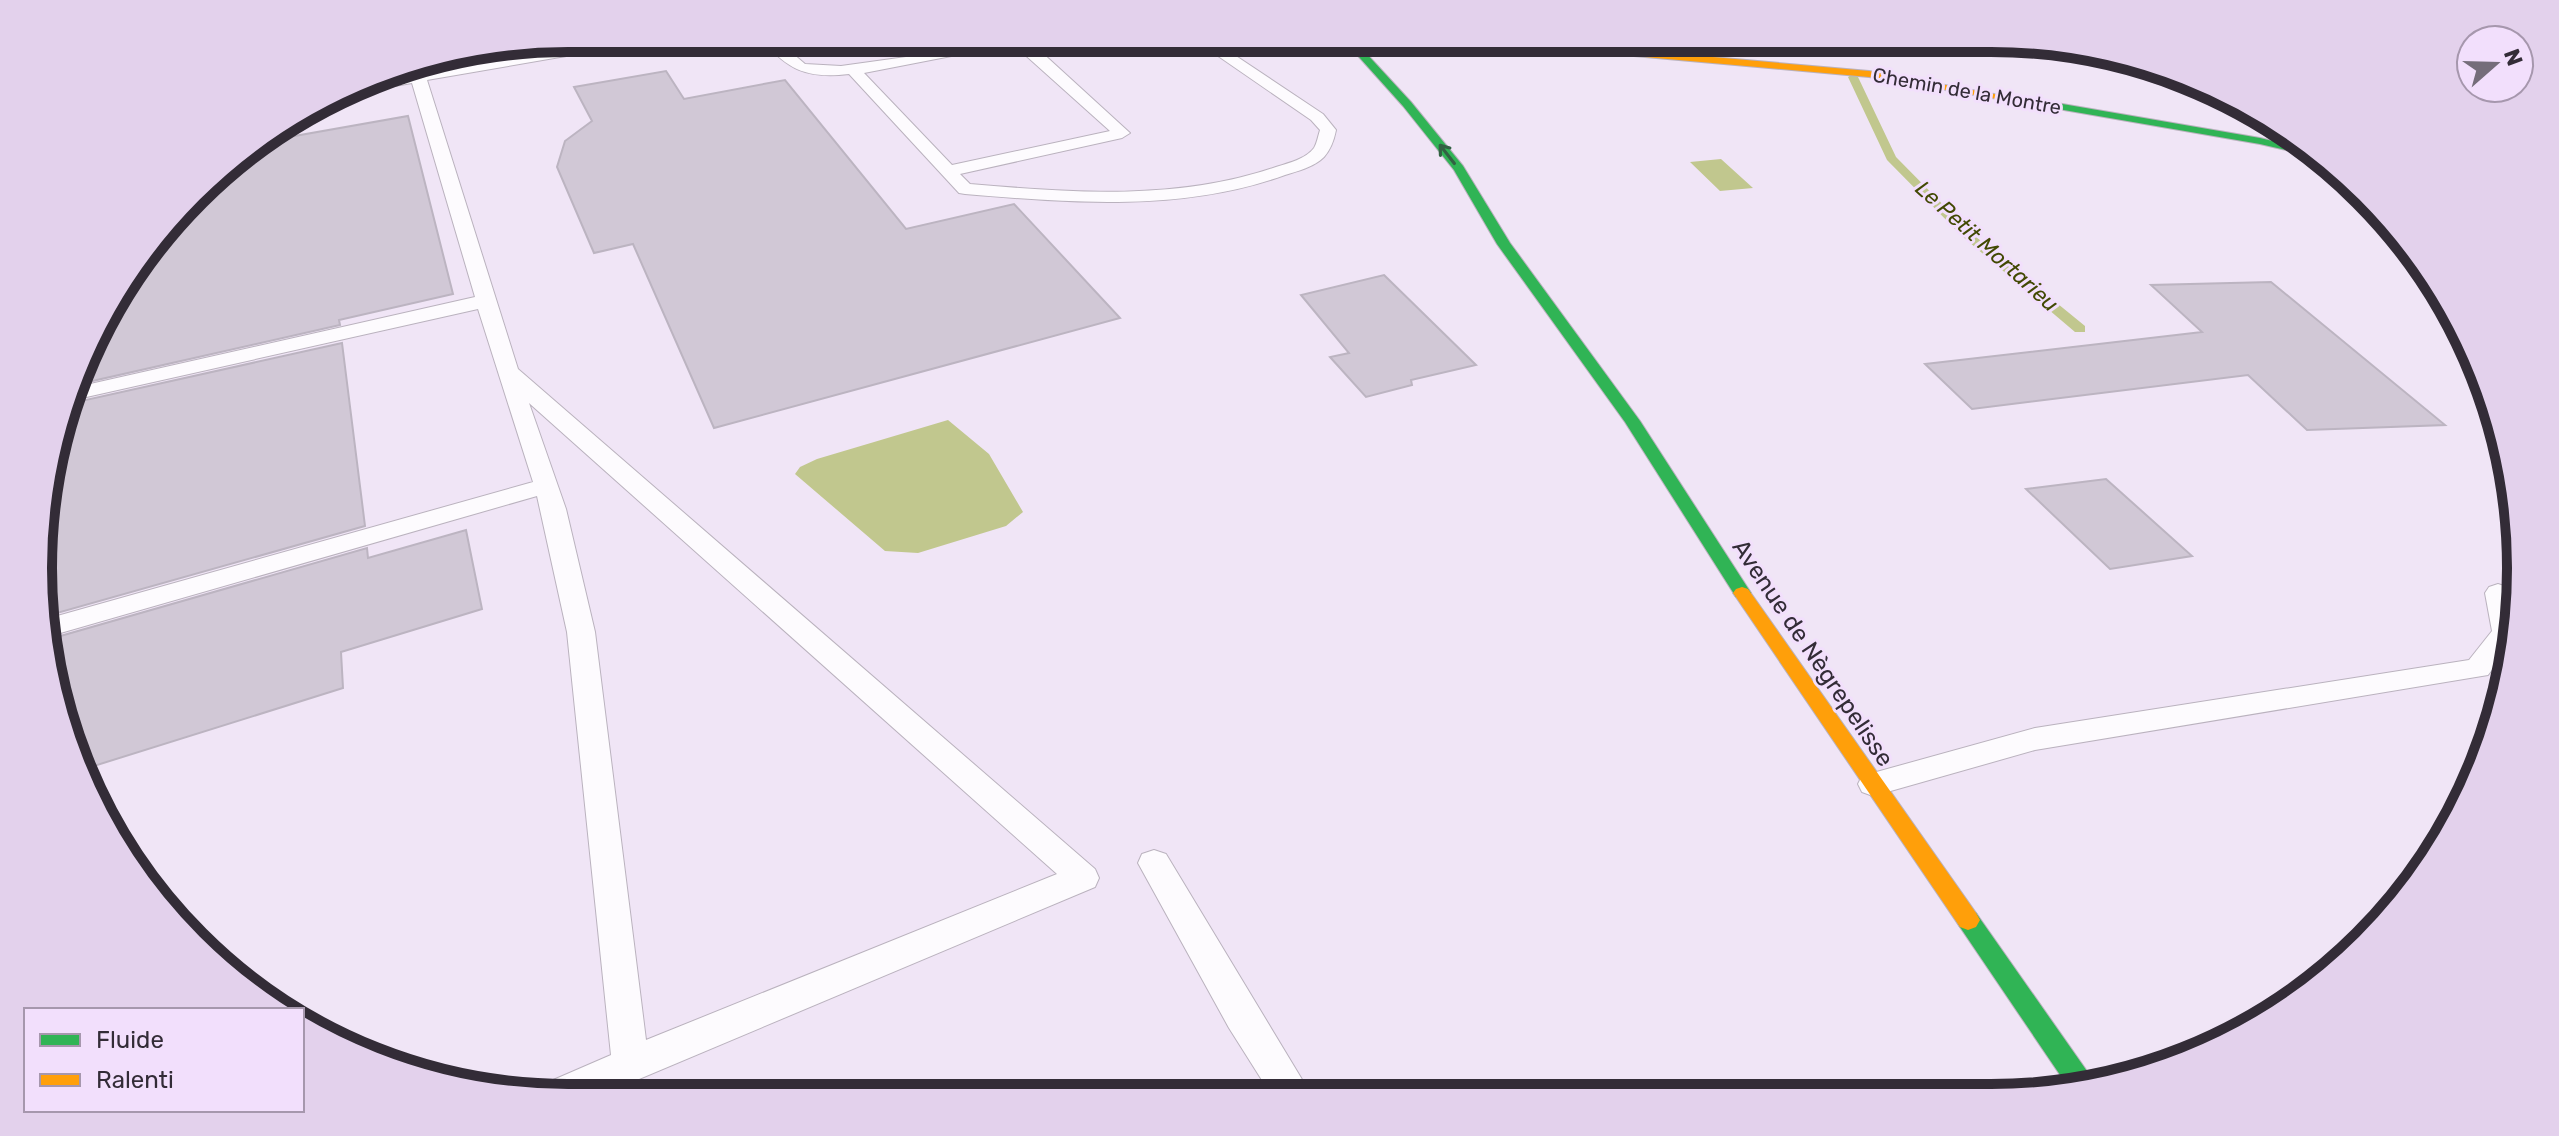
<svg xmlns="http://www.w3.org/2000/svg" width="2559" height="1136" viewBox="0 0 2559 1136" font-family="Rubik,sans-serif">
<rect width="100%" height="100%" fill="#f0e5f6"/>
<!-- water -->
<path fill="#c1c78e" d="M1721,159L1753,188L1720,191L1690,162Z
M948,420L989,454L1023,512L1006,526L918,553L885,551L795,474L800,467L817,459Z"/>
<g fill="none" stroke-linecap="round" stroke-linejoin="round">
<!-- stream -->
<path fill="#c1c78e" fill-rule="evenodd" d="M1853,74L1858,77L1896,157L1970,232L2085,326V332H2075L1962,236L1887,160L1848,77Z"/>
</g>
<!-- building -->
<path fill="#d1c8d6" stroke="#bcb4c1" stroke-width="2" d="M666,71L684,99L785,80L906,229L1014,204L1120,318L714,428L633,244L594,253L557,167L565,141L592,121L574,87Z
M408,116L453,294L339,320L340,325L79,384L109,303L219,169L255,143Z
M1384,275L1476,365L1411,380L1412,385L1366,397L1330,357L1349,353L1301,295Z
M2271,282L2445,425L2307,430L2248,375L1972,409L1925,364L2202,332L2151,285Z
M342,343L365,526L43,617L48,465L72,403Z
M2106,479L2192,556L2110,569L2026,489Z
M466,530L482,609L341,652L343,688L81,770L66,738L43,641L367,548L368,558Z"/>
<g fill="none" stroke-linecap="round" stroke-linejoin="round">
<defs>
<path id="lane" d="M622,38H654L647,42L427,80L518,369L1095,869L1099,878L1095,887L594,1098L539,1093L544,1084L611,1055L567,632L537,496L43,638V620L533,482L478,309L73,400L77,387L475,297L412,83L348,94L342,91L363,82L410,74L407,65L420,62L424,72ZM529,403L1057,874L646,1040L595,632L566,509Z
M761,38H812L784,46L805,64L841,66L906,57L999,38H1026L1130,133L1122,138L960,174L970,184C1071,193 1178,201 1276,167C1288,163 1306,159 1314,148C1317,143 1318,136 1320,130L1311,120L1192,38H1209L1323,114L1336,130C1334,140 1331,149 1324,157C1314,167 1298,171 1285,175C1183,212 1071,203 965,194L959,193L849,74C807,79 787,70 761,38ZM1013,44L1110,131L952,165L864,73Z
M2498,584L2507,587C2515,598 2521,624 2516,638C2511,651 2496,664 2488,675L2035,750L1873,796L1862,792L1858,784L1862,776L2035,728L2469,660L2492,631L2485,593L2489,587Z
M1154,850L1166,854L1312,1096H1272L1229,1028L1138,863L1142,854Z"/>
<path id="street" d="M1353,38H1387C1381,46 1372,45 1367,53H1349L1346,48Z"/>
<path id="fast" d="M1342,38H1352L1411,102L1463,166L1510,243L1640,421L1751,593L1748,597H1736L1625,422L1497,244L1454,170L1403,106Z
M2027,98L2260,138L2314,151L2325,159L2260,144L2023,103L2022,101Z
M1968,910L1976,913L2096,1084L2071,1091L1960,927L1956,920L1960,913Z"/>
<path id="slow" d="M1461,38H1499L1869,71L2032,101L2027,104L1869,77L1466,41Z
M1742,587L1748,589L1976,913L1980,920L1976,927L1968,930L1960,927L1736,597L1733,593L1736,589Z"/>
</defs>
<!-- lane casing -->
<use href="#lane" stroke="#bab2be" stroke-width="2"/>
<!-- street casing -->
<use href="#street" stroke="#bab2be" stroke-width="2"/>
<!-- fast casing -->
<use href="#fast" stroke="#bab2be" stroke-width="2"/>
<!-- slow casing -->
<use href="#slow" stroke="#bab2be" stroke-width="2"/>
<!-- lane -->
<use href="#lane" fill="#fdfbfe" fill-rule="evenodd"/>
<!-- street -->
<use href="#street" fill="#fdfbfe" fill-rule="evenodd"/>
<!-- fast -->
<use href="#fast" fill="#30b455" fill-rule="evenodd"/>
<!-- slow -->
<use href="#slow" fill="#ff9f0a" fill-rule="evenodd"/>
</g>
<!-- one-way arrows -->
<defs><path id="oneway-shaft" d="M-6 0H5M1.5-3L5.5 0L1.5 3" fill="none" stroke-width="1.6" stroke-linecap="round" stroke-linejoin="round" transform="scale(2)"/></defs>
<use stroke="#326243" href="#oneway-shaft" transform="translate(1447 154) rotate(-128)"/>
<g text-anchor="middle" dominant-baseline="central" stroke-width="6" stroke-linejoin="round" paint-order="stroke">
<!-- far-street labels -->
<g font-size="20" fill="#332c37" stroke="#f2dffc">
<text transform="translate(1967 91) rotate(10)">Chemin de la Montre</text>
</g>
<!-- far-water labels -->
<g font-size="22" font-style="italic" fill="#424903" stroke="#f2dffc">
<text transform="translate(1987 246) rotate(42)">Le Petit Mortarieu</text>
</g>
<!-- street labels -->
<g font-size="24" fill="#332c37" stroke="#f2dffc">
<text transform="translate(1813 653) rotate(56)">Avenue de Nègrepelisse</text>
</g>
</g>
<!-- crop -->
<path d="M0 0H2559V1136H0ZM568 52H1991A516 516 0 0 1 2507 568V568A516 516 0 0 1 1991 1084H568A516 516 0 0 1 52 568V568A516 516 0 0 1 568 52Z" fill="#e3d1ec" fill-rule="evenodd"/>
<path fill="none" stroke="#332c37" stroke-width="10" d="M568 52H1991A516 516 0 0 1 2507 568V568A516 516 0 0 1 1991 1084H568A516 516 0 0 1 52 568V568A516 516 0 0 1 568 52Z"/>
<!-- legend -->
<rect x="24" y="1008" width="280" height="104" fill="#f2dffc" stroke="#a697ad" stroke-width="2"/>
<rect x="40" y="1034" width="40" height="12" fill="#30b455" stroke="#a697ad" stroke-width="2"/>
<text x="96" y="1048" font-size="24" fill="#332c37">Fluide</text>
<rect x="40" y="1074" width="40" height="12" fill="#ff9f0a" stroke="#a697ad" stroke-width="2"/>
<text x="96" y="1088" font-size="24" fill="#332c37">Ralenti</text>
<!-- north arrow -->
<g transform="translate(2495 64) rotate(70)"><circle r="38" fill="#f2dffc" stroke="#a697ad" stroke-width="2"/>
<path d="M0-6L14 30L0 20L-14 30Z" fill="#756d7a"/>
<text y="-12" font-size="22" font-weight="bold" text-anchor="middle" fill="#332c37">N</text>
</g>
</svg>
